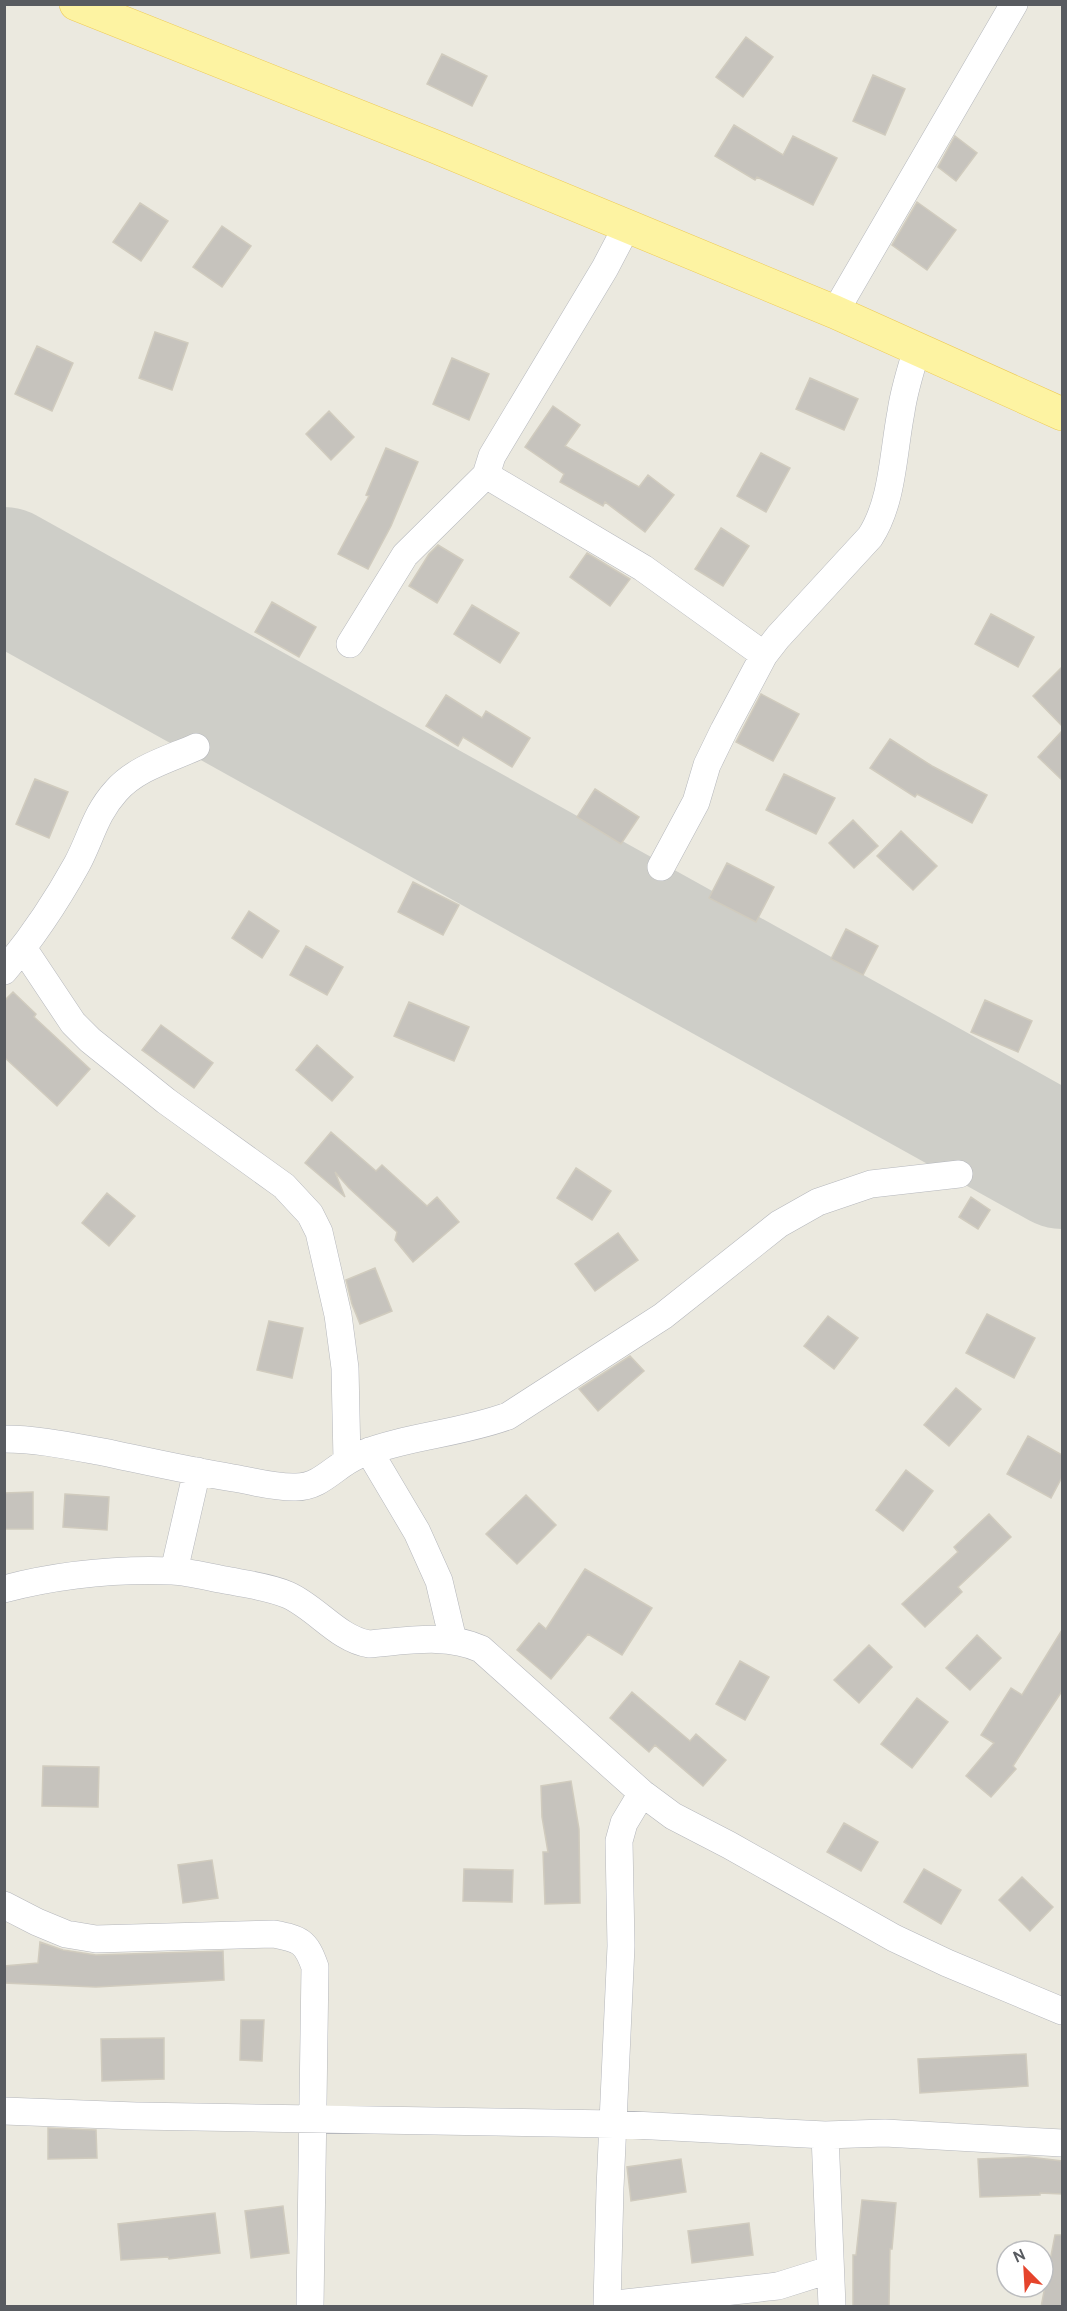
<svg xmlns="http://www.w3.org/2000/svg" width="1067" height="2311" viewBox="0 0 1067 2311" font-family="Cabin,sans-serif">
<rect width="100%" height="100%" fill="#ebe9df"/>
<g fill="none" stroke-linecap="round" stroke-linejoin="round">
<!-- runway -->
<path stroke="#cecec8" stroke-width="134" d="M4,574L1062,1162"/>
</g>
<!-- building -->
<path fill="#c6c3bd" stroke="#d0cbbe" stroke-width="1.5" d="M746,37L773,57L743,97L716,77Z
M442,54L487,76L472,106L427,84Z
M873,75L905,89L885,135L853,121Z
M734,125L783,155L793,136L837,158L813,205L757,177L755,180L715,156Z
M955,136L977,153L956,181L938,167Z
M917,202L956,230L927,270L892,245Z
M140,203L168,221L141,261L113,242Z
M222,226L251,246L222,287L193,267Z
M155,332L188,343L172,390L139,378Z
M37,346L73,363L52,411L15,394Z
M452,358L489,374L469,420L433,404Z
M810,378L858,399L844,430L796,409Z
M553,406L580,425L565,446L639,487L648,475L674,495L645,532L605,502L603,506L560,482L564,474L525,447Z
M329,411L354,437L331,460L306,434Z
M386,448L418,462L391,526L368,569L338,554L369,496L366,495Z
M761,453L790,468L766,512L737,496Z
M721,528L749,546L723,586L695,569Z
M438,545L463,560L437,603L409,586L429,554Z
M587,553L630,579L610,606L570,577Z
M272,602L316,627L299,657L255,632Z
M472,605L519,633L500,663L454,634Z
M991,614L1034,637L1018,667L975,644Z
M1062,667V726L1033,696Z
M761,694L799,714L773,761L736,742Z
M446,695L482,718L486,711L530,738L512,767L463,737L458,746L426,726Z
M1062,731V780L1038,757Z
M890,739L932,766L987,795L972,823L917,794L915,797L870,768Z
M784,774L835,798L816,834L766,810Z
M35,779L68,792L49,838L16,824Z
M595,789L639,817L621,844L577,817Z
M853,820L878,846L854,868L829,843Z
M901,831L937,866L913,890L877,856Z
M727,863L774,887L756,922L709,898Z
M413,882L459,905L443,935L398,912Z
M249,911L279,931L262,958L232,938Z
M846,929L878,946L863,975L831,959Z
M306,946L343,967L327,995L290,975Z
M13,992L36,1014L34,1017L90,1069L57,1106L4,1057V1001Z
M985,1000L1032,1021L1018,1052L971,1032Z
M409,1002L469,1027L454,1061L394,1036Z
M161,1025L213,1063L194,1088L142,1050Z
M317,1045L353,1077L332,1101L296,1070Z
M331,1132L376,1171L382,1165L427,1206L437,1197L459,1222L413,1262L395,1240L397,1232L349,1188L335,1172L345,1197L305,1163Z
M576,1168L611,1191L592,1220L557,1198Z
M107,1193L135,1216L109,1246L82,1223Z
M971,1197L990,1210L978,1229L959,1217Z
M618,1233L638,1260L595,1291L575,1264Z
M375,1268L392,1311L360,1324L352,1304L346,1280Z
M987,1314L1035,1338L1014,1378L966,1353Z
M828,1316L858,1338L834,1369L804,1346Z
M269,1321L303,1328L292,1378L257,1370Z
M630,1356L644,1371L598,1411L579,1389Z
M956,1388L981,1409L949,1446L924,1425Z
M1028,1436L1062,1455V1477L1051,1498L1007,1474Z
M906,1470L933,1491L903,1531L876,1510Z
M33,1492V1529H4V1493Z
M65,1494L109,1497L107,1530L63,1527Z
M526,1495L556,1525L517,1564L486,1534Z
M989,1514L1011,1537L958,1587L962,1592L925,1627L902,1604L958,1552L954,1547Z
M585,1569L652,1608L622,1655L588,1634L551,1679L517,1650L539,1623L546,1629Z
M1062,1630V1691L1013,1766L1016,1769L991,1797L966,1776L994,1743L981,1735L1011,1688L1022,1695Z
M977,1635L1001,1658L970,1690L946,1668Z
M869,1645L892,1667L859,1703L834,1680Z
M740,1661L769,1677L745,1720L716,1704Z
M632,1692L690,1741L696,1734L726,1760L703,1786L655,1745L649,1752L610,1718Z
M917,1698L948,1722L912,1768L881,1744Z
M43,1766L99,1767L98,1807L42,1806Z
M571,1781L579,1829L580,1903L545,1904L543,1852H548L542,1817L541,1786Z
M844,1823L878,1842L861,1871L827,1852Z
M212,1860L218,1898L183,1903L178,1865Z
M464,1869L513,1870L512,1902L463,1901Z
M924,1869L961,1890L941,1924L904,1902Z
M1022,1877L1053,1907L1030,1931L999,1900Z
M40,1942L63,1950L96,1955L223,1951L224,1980L96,1987L4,1983V1966L38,1963Z
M241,2020H264L262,2061L240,2060Z
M164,2038V2079L102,2081L101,2039Z
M1026,2054L1028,2086L920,2093L918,2059Z
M48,2128L96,2130L97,2158L48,2159Z
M1029,2157L1062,2161V2194L1040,2193V2195L980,2197L978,2159Z
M681,2159L686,2192L631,2201L627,2167Z
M862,2200L896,2203L892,2249H890L889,2306H853V2255H856Z
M283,2206L289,2253L251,2258L245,2211Z
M215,2213L220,2253L169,2259L168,2257L121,2260L118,2224Z
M749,2223L753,2255L692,2263L688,2231Z
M1055,2235H1062V2307H1041Z"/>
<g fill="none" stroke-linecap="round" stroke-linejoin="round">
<defs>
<path id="minor" d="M835,312L1014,4
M486,475L643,568L764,655
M350,644L405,555L486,475L492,456L605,268L627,226
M661,867L696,802L707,765L724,730L764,655L778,637L870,537C893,502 893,453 901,412C904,390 911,369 917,349
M23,948L73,1023L90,1040L166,1101L284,1186L310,1214L319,1232L338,1315L345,1368L347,1460
M4,971C32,938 56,902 77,864C91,838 95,814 116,791C136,768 169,759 196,747
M4,1439C38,1439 70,1446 103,1452C146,1461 190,1471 233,1478C253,1481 275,1488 296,1487C322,1487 336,1464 359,1455C407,1436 459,1434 508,1416L663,1316L779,1224L818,1202L871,1184L959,1174
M369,1451L417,1532L439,1581L453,1640
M174,1571L197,1471
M4,1589C58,1575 116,1569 172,1571C191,1572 212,1578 231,1581C250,1585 270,1587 288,1595C317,1608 338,1639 369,1644C406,1641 447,1633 481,1649L642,1793L673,1816L729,1845L894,1938L947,1963L1062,2011
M4,1905L37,1922L66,1934L96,1939L274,1934C300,1939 306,1941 315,1967L310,2306
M4,2111L136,2116L614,2124L825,2135
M607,2305L778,2286L829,2270
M607,2306L610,2188L621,1946L619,1841L624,1823L642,1793
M832,2306L825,2135L885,2133L1062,2143"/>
<path id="major" d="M76,4L436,147L627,226L835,312L1062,414"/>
</defs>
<!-- minor casing -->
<use href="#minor" stroke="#b5b7bc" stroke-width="28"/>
<!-- major casing -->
<use href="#major" stroke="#eecb56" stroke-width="34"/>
<!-- minor -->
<use href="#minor" stroke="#fff" stroke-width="27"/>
<!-- major -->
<use href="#major" stroke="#fdf3a2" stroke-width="33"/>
</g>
<!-- border -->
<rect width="1067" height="2311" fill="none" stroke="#585b60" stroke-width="12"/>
<!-- north arrow -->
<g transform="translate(1025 2269) rotate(336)"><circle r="28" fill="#ffffff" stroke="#bcbdbf" stroke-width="1.5"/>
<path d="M0-4.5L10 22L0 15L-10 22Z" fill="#e5442c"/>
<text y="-9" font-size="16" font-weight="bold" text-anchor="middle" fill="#585b60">N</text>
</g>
</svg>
